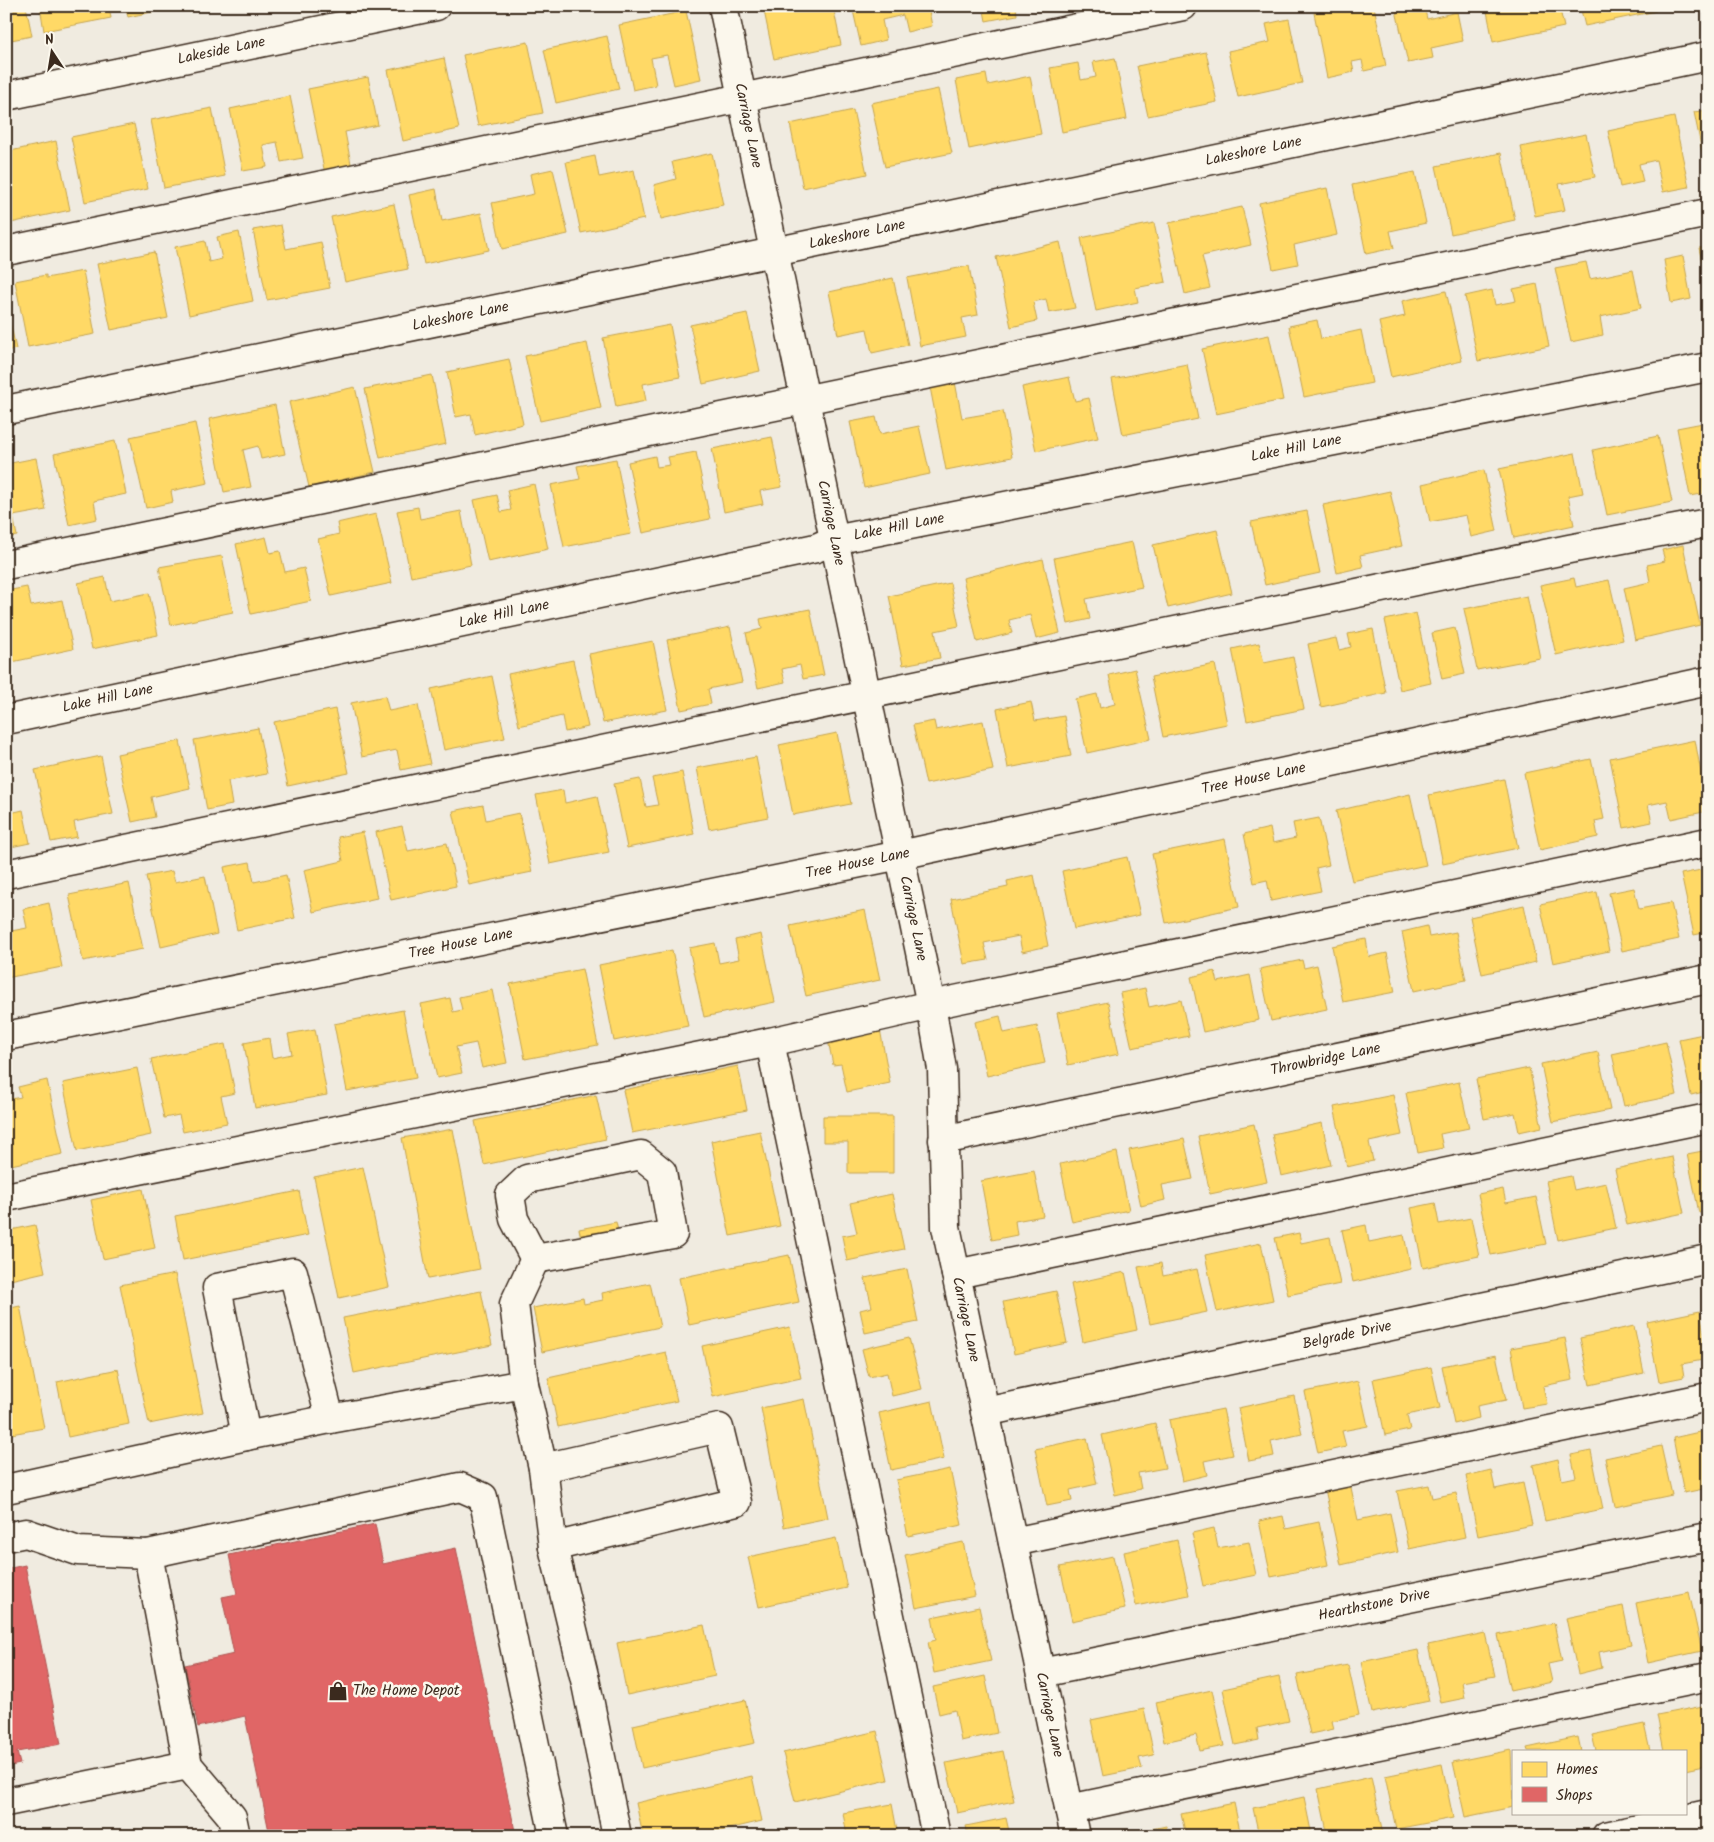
<svg xmlns="http://www.w3.org/2000/svg" width="1714" height="1842" viewBox="0 0 1714 1842" font-family="Kalam,sans-serif">
<rect width="100%" height="100%" fill="#f0ebe0"/>
<filter id="ink" filterUnits="userSpaceOnUse"><feTurbulence type="fractalNoise" baseFrequency=".02" numOctaves="2"/><feDisplacementMap in="SourceGraphic" scale="10" xChannelSelector="R" yChannelSelector="G"/><feConvolveMatrix kernelMatrix="1 2 1 2 8 2 1 2 1" color-interpolation-filters="sRGB"/></filter>
<g filter="url(#ink)">
<!-- homes -->
<path fill="#ffd966" stroke="#c4a450" d="M6,6H26L32,36L6,41Z
M40,6H109L111,18L44,31Z
M125,6H180L128,17Z
M763,6H833L841,45L774,59Z
M852,6H928L932,26L907,32L903,15L882,20L886,40L861,46Z
M944,6H965L945,10Z
M983,6H1016L1017,15L986,21Z
M1345,6H1374L1386,66L1364,71L1362,60L1352,62L1354,72L1327,78L1314,13Z
M1395,6H1424L1427,19L1457,12L1463,41L1431,48L1433,58L1408,63Z
M1486,6H1559L1564,27L1493,42Z
M1580,6H1655L1656,11L1585,26Z
M686,11L701,79L674,85L667,55L651,58L656,85L633,90L619,25Z
M1289,19L1302,83L1238,97L1228,51L1270,42L1266,24Z
M607,36L619,89L556,103L544,50Z
M528,42L543,113L478,126L463,55Z
M1206,52L1217,102L1148,116L1137,66Z
M444,58L459,129L403,141L388,70Z
M1115,58L1127,119L1062,132L1050,68L1078,63L1081,80L1096,77L1093,62Z
M986,74L988,85L1030,76L1041,134L969,149L956,80Z
M368,77L378,125L345,132L352,169L325,174L308,89Z
M938,89L952,153L885,167L871,103Z
M290,96L303,158L281,162L277,142L263,145L267,167L243,171L230,109Z
M212,108L225,176L164,188L151,120Z
M853,110L867,174L803,188L790,124Z
M1708,110V160L1704,161L1694,112Z
M1674,117L1689,187L1663,192L1656,160L1639,164L1643,182L1620,187L1608,131Z
M134,124L148,189L85,202L71,137Z
M1586,134L1595,177L1559,184L1565,210L1535,216L1521,147Z
M56,141L70,210L6,224V152Z
M712,153L723,205L661,219L654,185L676,179L672,162Z
M1501,153L1515,220L1451,234L1436,166Z
M595,156L599,177L634,170L644,219L581,233L566,162Z
M553,169L568,234L502,249L492,203L534,194L530,174Z
M1415,172L1426,223L1390,231L1394,248L1366,254L1352,185Z
M1327,188L1337,235L1294,245L1298,264L1273,269L1259,203Z
M436,189L442,221L481,213L489,250L424,264L409,195Z
M394,204L408,269L345,282L331,217Z
M1242,207L1251,245L1202,256L1210,288L1185,294L1169,223Z
M1154,223L1166,282L1135,288L1138,302L1096,311L1081,238Z
M281,225L286,249L321,242L330,288L267,300L253,230Z
M239,232L253,301L189,315L175,247L205,241L209,262L222,259L217,237Z
M1060,242L1075,308L1049,313L1046,299L1033,302L1037,321L1011,327L996,257Z
M1708,247V289L1699,248Z
M154,252L168,318L111,330L97,264Z
M1683,256L1691,299L1671,303L1664,260Z
M1586,262L1590,279L1633,270L1641,308L1600,317L1603,335L1571,342L1555,268Z
M969,266L978,315L962,318L966,337L920,346L907,278Z
M83,271L95,334L28,347L15,281L46,275V278Z
M893,278L908,345L872,353L867,329L838,335L829,292Z
M1537,284L1549,346L1478,361L1465,296L1492,290L1495,305L1516,301L1513,289Z
M1446,291L1462,361L1391,377L1379,322L1405,316L1402,301Z
M6,303L16,349L6,351Z
M747,313L760,371L703,384L690,325Z
M1317,320L1321,339L1361,330L1372,383L1304,397L1289,326Z
M670,325L680,377L643,384L646,401L616,407L603,338Z
M1269,335L1283,400L1216,414L1202,349Z
M587,343L601,408L540,421L525,356Z
M509,359L523,424L475,435L471,414L456,417L447,372Z
M1187,364L1198,419L1123,435L1112,379Z
M432,375L446,444L380,458L365,389Z
M1069,377L1075,401L1089,398L1098,438L1036,451L1022,387Z
M955,382L962,418L1003,411L1012,457L946,470L930,387Z
M355,387L375,472L309,487L289,402Z
M275,405L285,454L261,459L258,446L243,450L251,487L224,492L209,419Z
M876,417L880,434L919,426L930,474L864,488L850,422Z
M1708,422V493L1690,496L1677,428Z
M195,423L208,483L171,491L173,502L146,508L130,437Z
M1658,436L1672,502L1607,515L1593,450Z
M772,437L782,487L760,491L763,504L724,512L712,449Z
M115,441L126,494L94,501L97,519L69,525L54,454Z
M696,452L710,519L643,533L628,462L655,456L657,467L670,465L668,457Z
M1575,453L1583,493L1568,496L1574,525L1514,538L1499,469Z
M36,458L46,510L13,516L17,536L6,538V464Z
M616,459L631,534L564,547L551,485L580,479L577,466Z
M1484,470L1497,531L1471,537L1466,515L1430,522L1422,484Z
M534,484L548,549L488,562L474,500L497,495L501,512L511,510L507,490Z
M1390,491L1402,546L1360,555L1363,567L1337,573L1323,505Z
M418,507L420,519L461,511L471,565L411,577L397,511Z
M1307,511L1320,573L1265,585L1251,522Z
M376,514L392,583L331,596L318,539L339,534L337,523Z
M1217,530L1232,593L1168,608L1153,545Z
M266,537L270,553L280,551L285,572L304,568L311,601L251,614L236,544Z
M1132,542L1142,587L1086,599L1090,619L1068,624L1054,558Z
M1683,545L1700,625L1635,640L1624,588L1650,582L1647,565L1665,561L1662,550Z
M222,556L233,612L171,625L159,567Z
M1043,559L1060,633L1036,639L1030,615L1009,620L1012,633L977,642L963,578Z
M105,577L110,601L149,593L158,635L92,649L78,583Z
M1574,578L1576,587L1609,580L1623,640L1556,655L1540,585Z
M950,583L959,626L935,631L940,658L903,665L889,596Z
M27,587L31,606L62,600L73,649L12,662L6,637V591Z
M1527,596L1540,658L1477,670L1464,609Z
M810,609L824,675L803,679L800,665L782,669L785,682L758,688L746,633L762,629L760,619Z
M1416,613L1431,683L1400,690L1385,620Z
M730,627L742,682L708,689L711,704L681,710L667,640Z
M1455,628L1465,674L1442,679L1432,633Z
M1373,629L1386,693L1321,707L1308,644L1336,638L1339,650L1351,647L1348,634Z
M653,641L667,710L603,723L589,654Z
M1259,643L1264,663L1293,657L1304,709L1247,721L1232,649Z
M573,660L588,727L565,732L562,716L519,726L508,674Z
M1215,664L1227,724L1163,737L1151,677Z
M1135,669L1151,739L1087,753L1075,699L1097,694L1100,708L1115,704L1109,675Z
M492,676L505,738L444,750L431,689Z
M385,696L389,711L418,705L430,764L401,770L397,750L362,757L351,703Z
M1031,702L1035,721L1064,716L1071,756L1008,768L997,709Z
M335,709L349,773L288,786L274,722Z
M934,721L936,730L983,721L993,770L926,784L913,725Z
M258,728L267,774L228,781L232,805L207,810L194,740Z
M837,733L851,804L793,815L779,745Z
M1695,740L1708,811L1671,819L1667,801L1648,805L1652,822L1624,828L1610,758Z
M180,741L190,788L151,797L155,817L132,822L117,754Z
M101,756L113,814L74,822L77,837L51,842L35,770Z
M756,757L768,817L709,829L697,768Z
M1591,759L1604,819L1595,821L1598,837L1540,850L1524,773Z
M682,772L694,834L627,848L614,784L640,779L646,807L658,805L652,778Z
M1504,779L1518,848L1443,864L1429,795Z
M563,790L565,803L597,796L609,852L550,864L536,795Z
M1410,794L1426,865L1352,881L1336,811Z
M483,805L486,820L519,813L532,872L469,885L453,811Z
M23,810L30,843L6,848V814Z
M1319,818L1329,865L1316,868L1321,891L1271,901L1267,880L1254,883L1244,834L1270,828L1273,843L1296,838L1293,823Z
M402,826L408,851L447,843L456,886L391,900L376,832Z
M363,832L377,898L313,912L304,870L343,861L338,837Z
M1225,839L1239,907L1166,923L1152,854Z
M1127,857L1140,915L1074,929L1062,871Z
M250,862L254,882L286,875L295,918L237,930L224,867Z
M1706,869L1708,879V932L1694,935L1681,874Z
M172,871L175,882L205,876L217,934L161,947L146,876Z
M1034,875L1048,946L1022,952L1019,936L984,943L988,960L964,964L951,899L1008,887L1007,881Z
M129,883L143,949L83,961L69,895Z
M1634,888L1639,909L1671,903L1679,939L1622,951L1609,893Z
M1597,892L1609,951L1553,963L1540,904Z
M49,903L62,967L6,978V932L27,928L23,909Z
M1524,905L1536,962L1482,974L1470,917Z
M865,910L880,980L806,996L790,926Z
M1427,926L1429,937L1456,932L1466,980L1414,991L1402,932Z
M761,934L775,1002L704,1017L689,948L715,943L719,963L739,959L735,940Z
M1366,939L1369,957L1387,953L1395,992L1343,1002L1332,946Z
M672,950L688,1026L614,1041L599,965Z
M1302,960L1304,968L1317,965L1327,1009L1271,1021L1260,969Z
M582,969L598,1045L525,1059L510,984Z
M1215,971L1218,982L1250,975L1259,1020L1203,1032L1191,977Z
M1145,988L1149,1007L1181,1000L1189,1036L1132,1048L1120,993Z
M492,990L507,1063L482,1068L476,1043L456,1047L462,1073L437,1078L421,1004L450,998L453,1012L462,1010L459,997Z
M1108,1002L1119,1054L1068,1065L1057,1013Z
M403,1010L416,1078L347,1091L334,1024Z
M1000,1016L1004,1033L1037,1026L1045,1063L987,1076L975,1022Z
M315,1029L327,1095L255,1108L244,1043L269,1038L272,1058L292,1054L288,1034Z
M880,1029L890,1083L847,1092L841,1064L833,1065L828,1040Z
M1708,1033V1091L1691,1095L1679,1039Z
M1666,1042L1677,1095L1624,1106L1612,1054Z
M225,1044L235,1093L221,1096L227,1123L183,1132L179,1115L164,1118L151,1059Z
M1598,1052L1610,1110L1553,1122L1541,1064Z
M738,1066L747,1110L632,1133L623,1090Z
M137,1068L151,1135L77,1151L63,1083Z
M1529,1068L1542,1127L1519,1132L1515,1113L1484,1119L1476,1079Z
M47,1080L63,1154L6,1166V1100L21,1097L18,1087Z
M1459,1082L1469,1128L1440,1134L1443,1148L1418,1153L1406,1093Z
M596,1095L606,1139L484,1165L475,1121Z
M1393,1095L1402,1135L1369,1142L1373,1161L1347,1167L1334,1107Z
M823,1116H893V1173H848V1142H823Z
M1322,1123L1331,1165L1281,1176L1272,1134Z
M1254,1124L1267,1182L1210,1194L1198,1136Z
M453,1129L480,1269L428,1279L402,1138Z
M760,1131L780,1226L730,1236L711,1141Z
M1184,1139L1193,1179L1162,1185L1165,1200L1141,1206L1129,1150Z
M1708,1150V1211L1699,1213L1687,1154Z
M1117,1152L1129,1210L1072,1222L1060,1164Z
M1672,1157L1684,1213L1627,1225L1615,1169Z
M363,1167L389,1287L339,1298L314,1177Z
M1034,1171L1043,1216L1015,1221L1017,1235L992,1240L981,1181Z
M1571,1176L1574,1190L1606,1183L1616,1228L1558,1240L1546,1181Z
M143,1189L155,1248L103,1259L91,1200Z
M1503,1189L1506,1203L1536,1197L1546,1244L1491,1255L1478,1194Z
M299,1191L308,1235L183,1260L175,1216Z
M892,1194L904,1249L847,1261L842,1236L857,1233L850,1203Z
M1435,1203L1439,1224L1471,1218L1479,1256L1423,1268L1411,1208Z
M616,1222L620,1239L583,1247L579,1229Z
M35,1225L45,1272L6,1281V1231Z
M1366,1225L1369,1242L1404,1235L1411,1269L1353,1282L1342,1230Z
M1299,1233L1301,1243L1330,1237L1340,1284L1288,1295L1275,1238Z
M1261,1243L1273,1300L1217,1312L1205,1255Z
M789,1255L799,1302L689,1325L679,1278Z
M1161,1263L1163,1276L1197,1269L1207,1312L1150,1324L1138,1267Z
M907,1269L918,1322L865,1333L860,1310L872,1307L865,1278Z
M1125,1272L1137,1330L1083,1342L1071,1284Z
M175,1274L203,1413L149,1424L120,1285Z
M650,1283L660,1327L542,1352L533,1308L583,1298L584,1304L603,1300L602,1293Z
M481,1291L492,1345L354,1373L343,1318Z
M1056,1291L1067,1343L1014,1354L1003,1302Z
M20,1306L44,1428L6,1435V1309Z
M1700,1311L1708,1359L1682,1364L1684,1377L1659,1382L1647,1322Z
M1634,1326L1644,1373L1590,1385L1580,1338Z
M790,1327L801,1378L713,1397L702,1346Z
M909,1338L922,1389L892,1396L887,1373L869,1377L862,1349Z
M1565,1338L1573,1380L1543,1386L1547,1404L1522,1408L1511,1348Z
M666,1352L677,1401L558,1427L548,1378Z
M1496,1355L1506,1400L1477,1406L1479,1418L1454,1424L1442,1366Z
M1431,1367L1440,1408L1407,1415L1410,1430L1385,1435L1373,1379Z
M118,1369L129,1424L68,1437L57,1382Z
M1358,1381L1368,1426L1342,1431L1346,1447L1318,1453L1305,1392Z
M1294,1396L1302,1434L1271,1441L1274,1456L1249,1461L1238,1408Z
M804,1399L828,1518L784,1527L761,1408Z
M932,1401L944,1459L891,1470L879,1413Z
M1223,1409L1233,1455L1204,1461L1207,1475L1182,1481L1169,1420Z
M1155,1423L1165,1468L1138,1473L1141,1489L1115,1495L1102,1435Z
M1708,1430V1488L1684,1493L1673,1438Z
M1087,1438L1097,1484L1070,1490L1072,1501L1047,1506L1035,1449Z
M1661,1446L1672,1495L1615,1507L1605,1458Z
M1591,1451L1603,1509L1545,1521L1533,1465L1558,1459L1562,1480L1576,1477L1571,1455Z
M950,1469L962,1525L908,1536L896,1480Z
M1491,1470L1495,1489L1523,1483L1532,1525L1478,1536L1466,1476Z
M1350,1483L1358,1520L1390,1513L1398,1552L1341,1565L1325,1489Z
M1429,1485L1432,1498L1456,1493L1465,1537L1409,1549L1397,1491Z
M1283,1516L1286,1529L1319,1522L1328,1565L1271,1577L1259,1521Z
M1214,1528L1218,1548L1249,1542L1256,1575L1203,1586L1192,1533Z
M836,1538L847,1588L759,1607L748,1557Z
M1177,1540L1189,1595L1136,1606L1124,1552Z
M963,1542L975,1596L916,1608L905,1555Z
M1113,1556L1125,1609L1072,1621L1060,1567Z
M1708,1588V1610L1703,1589Z
M1689,1592L1702,1651L1648,1663L1636,1603Z
M1623,1606L1631,1645L1599,1652L1602,1668L1578,1674L1566,1618Z
M979,1607L991,1661L934,1673L928,1642L936,1640L932,1617Z
M1554,1623L1562,1661L1548,1664L1552,1682L1510,1691L1498,1635Z
M704,1625L715,1676L627,1695L617,1643Z
M1485,1633L1495,1676L1462,1682L1465,1698L1441,1703L1428,1645Z
M1418,1650L1429,1701L1372,1713L1361,1662Z
M1348,1665L1359,1715L1332,1721L1334,1729L1310,1734L1297,1675Z
M985,1676L997,1733L961,1741L955,1710L939,1714L933,1687Z
M1279,1677L1289,1721L1257,1728L1259,1740L1235,1745L1223,1689Z
M1212,1690L1224,1746L1200,1751L1196,1735L1164,1742L1156,1702Z
M745,1700L755,1743L642,1768L633,1725Z
M1708,1705V1765L1685,1770V1751H1664L1657,1715Z
M1144,1709L1154,1755L1139,1758L1142,1768L1103,1776L1091,1720Z
M1644,1724L1650,1751H1596L1592,1735Z
M877,1731L888,1780L795,1802L783,1753Z
M1578,1737L1581,1751H1528L1527,1748Z
M1511,1750L1513,1807L1465,1817L1453,1762Z
M1003,1751L1014,1801L957,1813L946,1763Z
M1442,1764L1453,1818L1396,1829L1385,1776Z
M752,1776L762,1821L699,1836H643L636,1803Z
M1371,1777L1383,1835L1328,1836L1318,1789Z
M1304,1797L1312,1836H1259L1253,1808Z
M1234,1803L1241,1836H1186L1181,1814Z
M892,1804L898,1836H847L843,1813Z
M1006,1818L1010,1836H968L966,1826Z
M1166,1826L1169,1836H1119Z"/>
<!-- shops -->
<path fill="#e06666" stroke="#ae5450" d="M375,1524L383,1564L456,1548L516,1836H270L245,1716L198,1727L185,1665L234,1654L222,1597L237,1594L229,1555Z
M25,1565L61,1744L17,1752L20,1764L6,1767V1569Z"/>
<g fill="none" stroke-linecap="round" stroke-linejoin="round">
<defs>
<g id="minor">
<path id="s1" d="M723,6L931,1005L942,1069L946,1227L1075,1836"/>
<path id="s2" d="M6,96L436,6"/>
<path d="M6,251L1183,6"/>
<path id="s3" d="M6,410L774,252L1708,56"/>
<path d="M6,565L1708,213"/>
<path id="s4" d="M6,720L816,548L834,540L1708,367"/>
<path d="M6,874L1569,549L1708,523"/>
<path id="s5" d="M6,1036L900,855L1708,681"/>
<path d="M770,1042L936,1836"/>
<path id="s6" d="M943,1140L1708,979"/>
<path d="M641,1155L662,1172L673,1234L535,1259L514,1219L510,1195L527,1179Z"/>
<path d="M6,1197L770,1042L931,1005L1708,842"/>
<path d="M956,1274L1708,1118"/>
<path d="M524,1384L543,1468L719,1428L737,1502L553,1547L586,1684L617,1836"/>
<path id="s7" d="M985,1412L1708,1259"/>
<path d="M246,1436L330,1419"/>
<path d="M543,1468L553,1547"/>
<path d="M6,1489L246,1436L217,1288L293,1272L330,1419L524,1384L514,1304L535,1259"/>
<path d="M6,1537L26,1533L78,1551L148,1554"/>
<path d="M1013,1542L1708,1397"/>
<path id="s8" d="M1041,1673L1708,1537"/>
<path d="M6,1802L188,1765"/>
<path d="M1069,1809L1708,1677"/>
<path d="M236,1836L232,1817L188,1765L148,1554L460,1487L483,1497L554,1836"/>
<path d="M1606,1836L1708,1814"/>
</g>
</defs>
<!-- minor casing -->
<use href="#minor" stroke="#3b2a1e" stroke-width="31"/>
<!-- minor -->
<use href="#minor" stroke="#fbf7ec" stroke-width="28"/>
</g>
</g>
<!-- icons -->
<defs>
<symbol id="shop-bare" viewBox="-9 -9 18 18"><path d="M-5-2.5h2.3a2.7 3.5 0 0 1 5.4 0H5L5.5 6h-11ZM-1.5-2.5h3a1.5 2.3 0 0 0-3 0Z" fill="#3b2a1e" stroke="#fbf7ec" stroke-width="2.5" paint-order="stroke"/></symbol>
</defs>
<g fill-rule="evenodd">
<use href="#shop-bare" x="324" y="1677" width="28" height="28"/>
</g>
<g text-anchor="middle" dominant-baseline="central" stroke-width="5" stroke-linejoin="round" paint-order="stroke">
<!-- street labels -->
<g font-size="15" fill="#3b2a1e" stroke="#fbf7ec">
<text stroke="none"><textPath href="#s2" startOffset="220">Lakeside Lane</textPath></text>
<text stroke="none"><textPath href="#s1" startOffset="122">Carriage Lane</textPath></text>
<text stroke="none"><textPath href="#s3" startOffset="1274">Lakeshore Lane</textPath></text>
<text stroke="none"><textPath href="#s3" startOffset="869">Lakeshore Lane</textPath></text>
<text stroke="none"><textPath href="#s3" startOffset="464">Lakeshore Lane</textPath></text>
<text stroke="none"><textPath href="#s4" startOffset="1319">Lake Hill Lane</textPath></text>
<text stroke="none"><textPath href="#s1" startOffset="528">Carriage Lane</textPath></text>
<text stroke="none"><textPath href="#s4" startOffset="914">Lake Hill Lane</textPath></text>
<text stroke="none"><textPath href="#s4" startOffset="509">Lake Hill Lane</textPath></text>
<text stroke="none"><textPath href="#s4" startOffset="104">Lake Hill Lane</textPath></text>
<text stroke="none"><textPath href="#s5" startOffset="1274">Tree House Lane</textPath></text>
<text stroke="none"><textPath href="#s5" startOffset="869">Tree House Lane</textPath></text>
<text stroke="none"><textPath href="#s1" startOffset="932">Carriage Lane</textPath></text>
<text stroke="none"><textPath href="#s5" startOffset="464">Tree House Lane</textPath></text>
<text stroke="none"><textPath href="#s6" startOffset="391">Throwbridge Lane</textPath></text>
<text stroke="none"><textPath href="#s1" startOffset="1338">Carriage Lane</textPath></text>
<text stroke="none"><textPath href="#s7" startOffset="370">Belgrade Drive</textPath></text>
<text stroke="none"><textPath href="#s8" startOffset="340">Hearthstone Drive</textPath></text>
<text stroke="none"><textPath href="#s1" startOffset="1742">Carriage Lane</textPath></text>
</g>
<!-- poi labels -->
<g font-size="15" fill="#3b2a1e" stroke="#fbf7ec" text-anchor="start">
<text x="353" y="1691">The Home Depot</text>
</g>
</g>
<!-- margin -->
<rect width="1714" height="1842" fill="none" stroke="#fbf7ec" stroke-width="25"/>
<rect x="12" y="12" width="1689" height="1817" fill="none" stroke="#3b2a1e" stroke-width="2" filter="url(#ink)"/>
<!-- legend -->
<rect x="1512" y="1750" width="175" height="65" fill="#fbf7ec" stroke="#aea59a"/>
<rect x="1522" y="1762" width="25" height="15" fill="#ffd966" stroke="#aea59a"/>
<text x="1556" y="1774" font-size="15" fill="#3b2a1e">Homes</text>
<rect x="1522" y="1787" width="25" height="15" fill="#e06666" stroke="#aea59a"/>
<text x="1556" y="1800" font-size="15" fill="#3b2a1e">Shops</text>
<!-- north arrow -->
<g transform="translate(52 52) rotate(348)" stroke="#fbf7ec" stroke-width="4" paint-order="stroke">
<path d="M0-4L9 19L0 12L-9 19Z" fill="#3b2a1e"/>
<text y="-8" font-size="14" font-weight="bold" text-anchor="middle" fill="#3b2a1e">N</text>
</g>
</svg>
